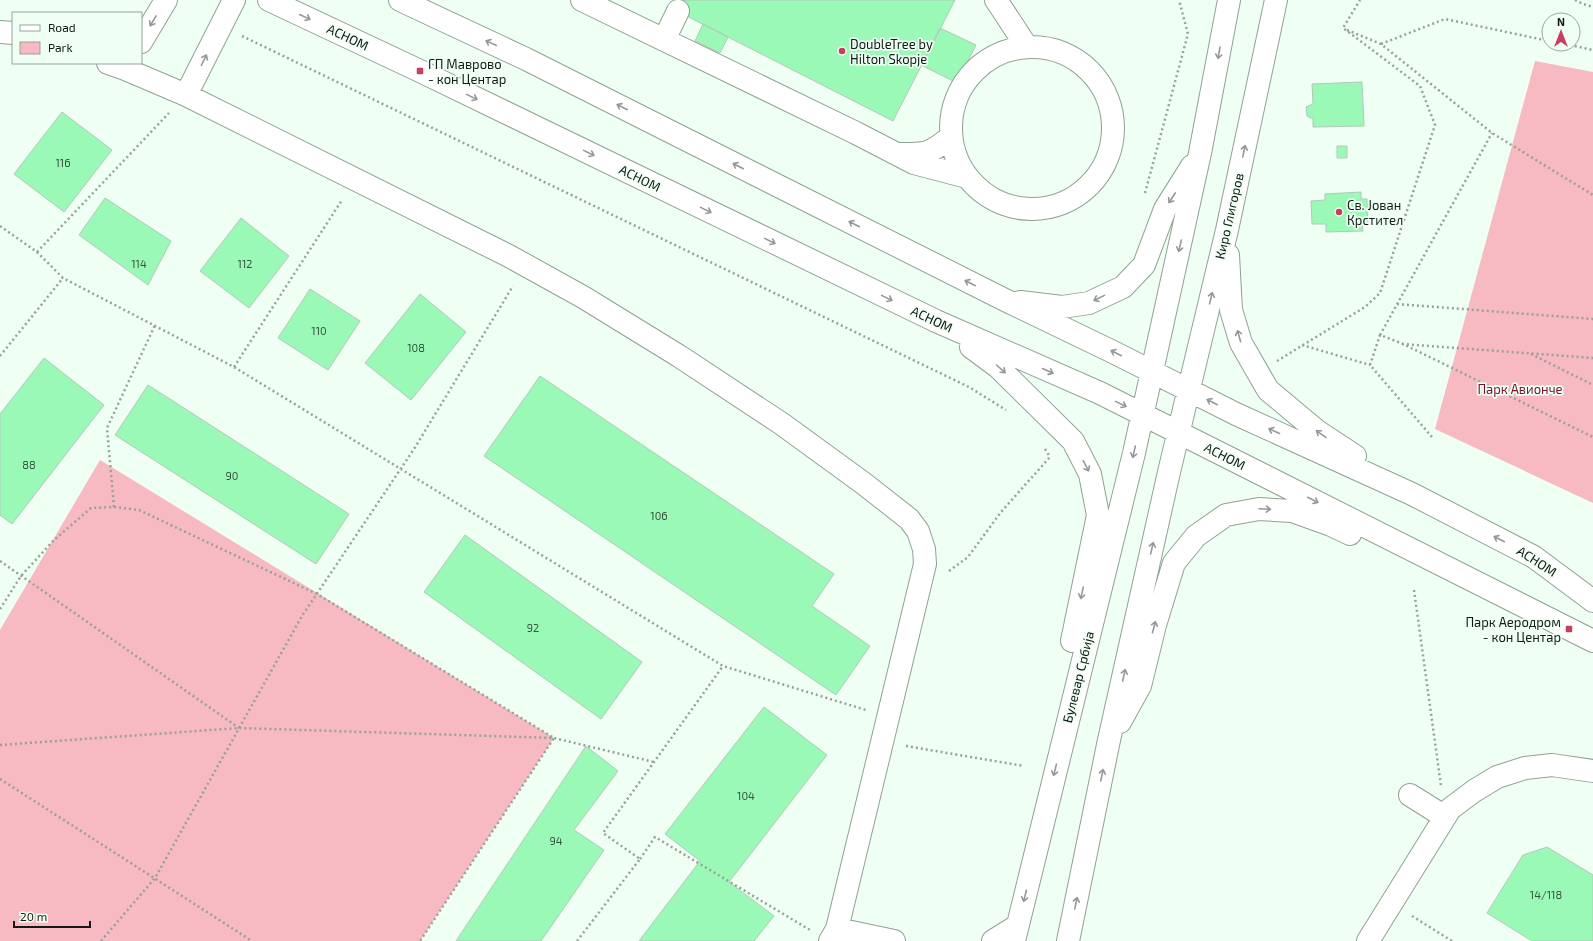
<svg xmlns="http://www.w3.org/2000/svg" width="1593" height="941" viewBox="0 0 1593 941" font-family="'Exo 2',sans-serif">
<rect width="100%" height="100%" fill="#effff3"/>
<!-- green -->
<path fill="#f7b9c2" d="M1535,61L1593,72V503L1435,429Z
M100,460L554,738L420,941H0V630Z"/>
<!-- building -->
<path fill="#9bf9b7" stroke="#b4c7b9" d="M675,0H955L893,121L671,8Z
M703,24L728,37L720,53L695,41Z
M940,28L976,45L957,83L921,65Z
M1362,82L1364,126L1313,127V119L1307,116L1306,107L1313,104L1312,84Z
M62,112L112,150L64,212L14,174Z
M1337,146H1347V158H1337Z
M1361,192V199H1367L1368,225H1362L1363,231L1326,232V224H1312L1311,201L1325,200V194Z
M105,198L171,241L148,285L79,235Z
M241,218L289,256L249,308L200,271Z
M310,289L360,321L328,370L278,338Z
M420,294L466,332L411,400L365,363Z
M44,358L104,405L12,524L0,515V414Z
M540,376L834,574L812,606L870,646L836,695L484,456Z
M148,385L349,514L316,564L115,435Z
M465,535L642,662L601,719L424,592Z
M764,707L827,755L729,882L774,916L754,941H639L700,861L665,834Z
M586,746L618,771L574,830L604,850L541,941H456Z
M1547,847L1593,875V941H1532L1487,913L1523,855Z"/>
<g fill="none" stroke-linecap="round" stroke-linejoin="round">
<defs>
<path id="minor" d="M269,0L420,71L936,321L1100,393L1593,641
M400,0L526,59L1005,300L1111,351L1236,414L1412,494L1534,557L1593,601
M582,0L856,133L914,163L967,177
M996,0L1027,47
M0,32L13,33
M664,40L678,11
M141,42L166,0
M951 128a81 81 0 1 1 162 0a81 81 0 1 1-162 0Z
M108,63L125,69L186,95L509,256L583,297L679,356L782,424L863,483L909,519L918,531L924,549L925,564L837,929L830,941
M186,95L234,0
M900,154C928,154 929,154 951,137
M1228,255L1231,310L1241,343L1268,390L1317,431L1355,456
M1020,302L1062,307L1089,303L1123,287L1144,265L1165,209L1192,166
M971,347L998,367L1073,441L1090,474L1098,515L1072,641
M1120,722L1140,686L1155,625L1174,563L1196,536L1226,515L1259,509L1292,511L1331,525L1350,534
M1410,795L1445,817
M837,929L894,941
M993,941L1017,926
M1014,941L1134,453L1200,153L1229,0
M1068,941L1109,740L1169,472L1227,230L1276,0
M1368,941L1450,809L1474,791L1497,777L1525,768L1552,765L1593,771"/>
</defs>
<!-- minor casing -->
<use href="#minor" stroke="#90a294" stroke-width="24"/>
<!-- path -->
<path stroke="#96a299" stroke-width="2.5" stroke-dasharray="2 3" stroke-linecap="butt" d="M1575,0L1583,4L1593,7
M1347,30L1381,44L1492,133L1593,195
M242,36L969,387L1006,410
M1381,44L1445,19L1549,41
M1565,44L1593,50
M1145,193L1188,34L1179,0
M0,226L37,252L63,278L234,367L723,666L866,710
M37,252L169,113
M1397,304L1593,319
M1380,335L1492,133
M1402,344L1593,358
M1302,345L1370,365
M1531,354L1593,385
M0,356L63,278
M1277,361L1365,307L1380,293L1435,125L1420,86L1343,28L1360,0
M234,367L342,200
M1432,437L1370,365L1380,335L1401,343L1593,437
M1045,449L1050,457
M114,507L107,428L155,325
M0,561L239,728
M949,571L968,557L1001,512L1050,457
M1414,590L1441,786
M0,609L21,576L54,540L91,508L114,507L139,510L317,594L554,738L420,941
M0,745L239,728L554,738L654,762
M906,746L1024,766
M0,779L252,941
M640,859L655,837L810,930
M1412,916L1452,941
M101,941L155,878L302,616L414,449L513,286
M577,941L640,859L603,833L723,666"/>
<!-- minor -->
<use href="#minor" stroke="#fff" stroke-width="22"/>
</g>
<!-- one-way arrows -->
<defs><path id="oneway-shaft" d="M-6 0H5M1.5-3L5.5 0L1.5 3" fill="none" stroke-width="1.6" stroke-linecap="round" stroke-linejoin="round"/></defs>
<g stroke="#959896">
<use href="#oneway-shaft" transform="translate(305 17) rotate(25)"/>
<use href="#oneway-shaft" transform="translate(153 21) rotate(121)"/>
<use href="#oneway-shaft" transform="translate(491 43) rotate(-155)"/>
<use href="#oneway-shaft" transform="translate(1219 53) rotate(100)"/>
<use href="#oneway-shaft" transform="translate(204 60) rotate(-64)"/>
<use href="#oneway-shaft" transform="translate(472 97) rotate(26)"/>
<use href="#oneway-shaft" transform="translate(622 107) rotate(-153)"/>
<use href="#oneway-shaft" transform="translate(1244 151) rotate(-78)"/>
<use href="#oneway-shaft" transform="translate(589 153) rotate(26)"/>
<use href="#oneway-shaft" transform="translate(738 166) rotate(-153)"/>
<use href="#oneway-shaft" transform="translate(1172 198) rotate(123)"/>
<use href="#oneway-shaft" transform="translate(706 210) rotate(26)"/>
<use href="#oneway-shaft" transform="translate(854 224) rotate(-153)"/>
<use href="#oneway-shaft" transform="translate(770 241) rotate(26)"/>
<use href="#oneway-shaft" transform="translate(1180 246) rotate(103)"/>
<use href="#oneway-shaft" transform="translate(970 283) rotate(-153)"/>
<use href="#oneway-shaft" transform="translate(887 298) rotate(26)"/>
<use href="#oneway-shaft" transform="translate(1099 298) rotate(154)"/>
<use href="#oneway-shaft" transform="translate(1211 298) rotate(-76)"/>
<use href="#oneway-shaft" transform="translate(1239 336) rotate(-106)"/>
<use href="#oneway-shaft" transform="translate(1116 353) rotate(-153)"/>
<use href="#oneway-shaft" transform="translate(1001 369) rotate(42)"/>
<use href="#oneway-shaft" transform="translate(1048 371) rotate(24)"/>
<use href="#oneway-shaft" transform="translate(1212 402) rotate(-153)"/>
<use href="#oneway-shaft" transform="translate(1121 404) rotate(26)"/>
<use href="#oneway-shaft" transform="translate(1274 431) rotate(-156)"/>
<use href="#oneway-shaft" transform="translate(1321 434) rotate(-145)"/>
<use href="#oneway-shaft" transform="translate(1134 452) rotate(103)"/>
<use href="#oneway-shaft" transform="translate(1086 466) rotate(62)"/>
<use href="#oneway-shaft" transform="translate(1313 500) rotate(27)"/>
<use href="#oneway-shaft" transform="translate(1265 509) rotate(3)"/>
<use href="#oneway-shaft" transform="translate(1499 539) rotate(-153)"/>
<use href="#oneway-shaft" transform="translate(1152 548) rotate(-77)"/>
<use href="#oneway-shaft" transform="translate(1082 593) rotate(102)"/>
<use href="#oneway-shaft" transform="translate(1154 627) rotate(-75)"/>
<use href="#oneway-shaft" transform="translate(1124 675) rotate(-77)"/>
<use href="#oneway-shaft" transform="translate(1055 770) rotate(104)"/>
<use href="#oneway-shaft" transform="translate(1102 775) rotate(-78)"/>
<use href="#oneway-shaft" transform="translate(1025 896) rotate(104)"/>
<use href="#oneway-shaft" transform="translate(1076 903) rotate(-78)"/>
</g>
<!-- markers -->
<g fill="#cb3c62" stroke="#effff3" stroke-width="1.5">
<circle cx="842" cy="51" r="4"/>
<rect x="416" y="67" width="8" height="8" rx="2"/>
<circle cx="1339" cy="212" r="4"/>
<rect x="1565" y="625" width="8" height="8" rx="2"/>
</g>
<g text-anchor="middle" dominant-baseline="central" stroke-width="3.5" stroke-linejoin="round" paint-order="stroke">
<!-- number labels -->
<g font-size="11" fill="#35523e">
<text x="63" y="162">116</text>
<text x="139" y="263">114</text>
<text x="245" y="263">112</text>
<text x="319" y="330">110</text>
<text x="416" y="347">108</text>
<text x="29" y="464">88</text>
<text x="232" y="475">90</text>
<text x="659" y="515">106</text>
<text x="533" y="627">92</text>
<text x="746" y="795">104</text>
<text x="556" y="840">94</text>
<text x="1546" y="894">14/118</text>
</g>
<!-- street labels -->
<g font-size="13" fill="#131a15" stroke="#effff3">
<text transform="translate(348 37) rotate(25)">АСНОМ</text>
<text transform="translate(640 178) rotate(26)">АСНОМ</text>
<text transform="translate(1229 216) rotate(-77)">Киро Глигоров</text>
<text transform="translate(932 319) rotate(25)">АСНОМ</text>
<text transform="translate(1225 456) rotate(27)">АСНОМ</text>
<text transform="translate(1537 561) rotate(33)">АСНОМ</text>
<text transform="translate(1078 677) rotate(-76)">Булевар Србија</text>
</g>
<!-- poi labels -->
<g font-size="13" fill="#131a15" stroke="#effff3" text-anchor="start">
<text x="850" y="44">DoubleTree by<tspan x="850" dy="15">Hilton Skopje</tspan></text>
<text x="428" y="64">ГП Маврово<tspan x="428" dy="15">- кон Центар</tspan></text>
<text x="1347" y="205">Св. Јован<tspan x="1347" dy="15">Крстител</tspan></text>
<text x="1561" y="622" text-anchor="end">Парк Аеродром<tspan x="1561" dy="15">- кон Центар</tspan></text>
</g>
<!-- park labels -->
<g font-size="13" fill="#711530" stroke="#effff3">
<text x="1520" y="389">Парк Авионче</text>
</g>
</g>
<!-- legend -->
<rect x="12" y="12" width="130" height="52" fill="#effff3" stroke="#97a39a"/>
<rect x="20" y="25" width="20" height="6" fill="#ffffff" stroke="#97a39a"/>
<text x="48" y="32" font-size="12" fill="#131a15">Road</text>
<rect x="20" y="42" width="20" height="12" fill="#f7b9c2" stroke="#97a39a"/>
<text x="48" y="52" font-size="12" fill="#131a15">Park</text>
<!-- north arrow -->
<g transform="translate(1561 32)"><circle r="19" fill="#effff3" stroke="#97a39a"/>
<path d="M0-3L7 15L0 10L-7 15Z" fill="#cb3c62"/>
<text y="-6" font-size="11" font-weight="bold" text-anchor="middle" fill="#131a15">N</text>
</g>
<!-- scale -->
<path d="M14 921v6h76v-6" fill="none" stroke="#131a15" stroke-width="2"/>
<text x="20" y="921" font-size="12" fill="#131a15" stroke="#effff3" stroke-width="3" paint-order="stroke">20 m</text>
</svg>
